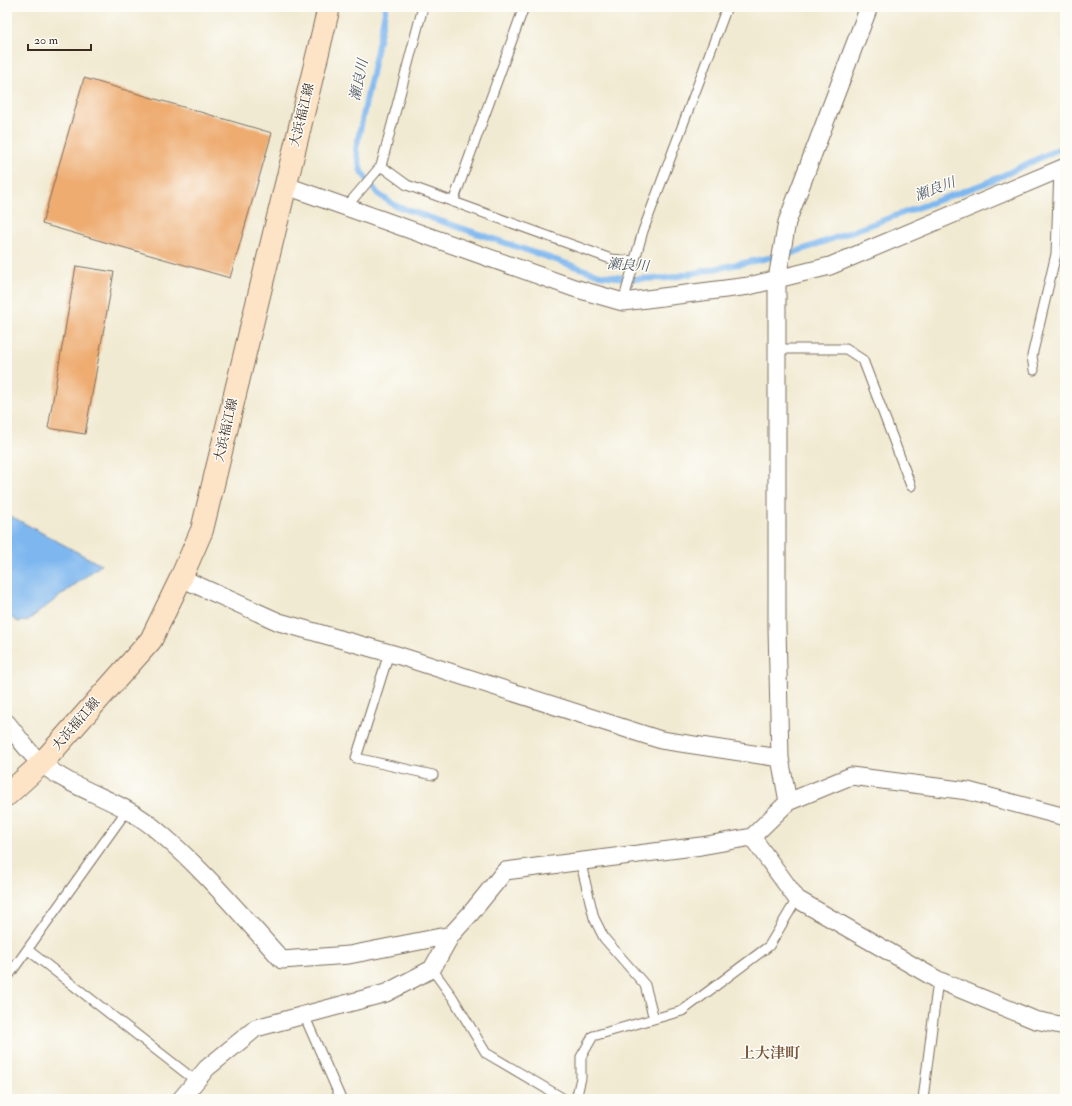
<svg xmlns="http://www.w3.org/2000/svg" width="1072" height="1106" viewBox="0 0 1072 1106" font-family="'IM FELL Double Pica','Noto Serif JP',serif">
<rect width="100%" height="100%" fill="#fdfcf7"/>
<filter id="ink" filterUnits="userSpaceOnUse"><feTurbulence type="fractalNoise" baseFrequency=".025" numOctaves="2"/><feDisplacementMap in="SourceGraphic" scale="8" xChannelSelector="R" yChannelSelector="G"/><feConvolveMatrix kernelMatrix="1 2 1 2 8 2 1 2 1" color-interpolation-filters="sRGB"/></filter>
<filter id="wash" filterUnits="userSpaceOnUse"><feTurbulence type="fractalNoise" baseFrequency=".012" numOctaves="4" result="noise"/><feDisplacementMap in="SourceGraphic" scale="16" xChannelSelector="R" yChannelSelector="G"/><feGaussianBlur stdDeviation="0.9" result="paint"/><feColorMatrix in="noise" values="0 0 0 0 0 0 0 0 0 0 0 0 0 0 0 0 0 1.4 0 .05"/><feComposite in="paint" operator="in"/></filter>
<g filter="url(#wash)">
<rect width="100%" height="100%" fill="#f1ead2"/>
<!-- water -->
<path fill="#7eb7ef" stroke="#5c7086" d="M7,514L101,565L27,621L18,622L7,615Z"/>
<g fill="none" stroke-linecap="round" stroke-linejoin="round">
<!-- stream -->
<path stroke="#7eb7ef" stroke-width="6" d="M386,7L356,149L361,171L378,194L396,206L600,275L632,279L669,278L793,253L991,181L1065,146"/>
</g>
<g id="blocks">
<!-- building -->
<path fill="#eeac71" d="M84,78L272,133L230,278L42,224Z
M76,266L114,272L85,434L48,428Z"/>
</g>
</g>
<g filter="url(#ink)">
<use href="#blocks" fill-opacity="0" stroke="#7b6d5d" stroke-width="1"/>
<g fill="none" stroke-linecap="round" stroke-linejoin="round">
<defs>
<path id="service" d="M381,166L407,185L611,259L635,261
M453,202L524,7
M346,207L381,166L423,7
M623,302L643,231L727,7
M777,349H846L863,360L911,486
M1034,370L1032,356L1056,254L1059,170
M389,653L356,758L433,775
M580,860L594,918L604,938L645,985L654,1019
M28,950L196,1081
M432,969L453,998L486,1053L564,1099
M7,978L127,810
M304,1015L341,1099
M576,1099L581,1078V1057L593,1036L682,1011L769,946L797,899
M923,1099L938,980"/>
<path id="minor" d="M284,185L574,288L623,302L749,286L830,266L1065,167
M181,578L279,622L400,656L661,740L780,758
M7,723C17,735 30,755 42,764C76,791 120,800 153,827C201,866 241,915 282,960L349,955L451,935
M788,802L851,776L968,791L1065,817
M752,837L797,899L938,980L1035,1020L1065,1026
M181,1099L207,1068L256,1028L386,993L432,969L451,935L471,913L505,871L701,846L752,837L788,802L780,758L777,627V279L787,222L869,7"/>
<path id="secondary" d="M7,795L41,764L151,640L181,578L202,530L329,7"/>
</defs>
<!-- service casing -->
<use href="#service" stroke="#7b6d5d" stroke-width="11"/>
<!-- minor casing -->
<use href="#minor" stroke="#7b6d5d" stroke-width="19"/>
<!-- secondary casing -->
<use href="#secondary" stroke="#7b6d5d" stroke-width="24"/>
<!-- service -->
<use href="#service" stroke="#fff" stroke-width="9"/>
<!-- minor -->
<use href="#minor" stroke="#fff" stroke-width="17"/>
<!-- secondary -->
<use href="#secondary" stroke="#fee4c6" stroke-width="22"/>
</g>
</g>
<g text-anchor="middle" dominant-baseline="central" stroke-width="3" stroke-linejoin="round" paint-order="stroke">
<!-- street labels -->
<g font-size="13" fill="#3b2a1e" stroke="#fdfcf7">
<text transform="translate(302 115) rotate(-76)">大浜福江線</text>
<text transform="translate(226 430) rotate(-77)">大浜福江線</text>
<text transform="translate(76 724) rotate(-49)">大浜福江線</text>
</g>
<!-- water labels -->
<g font-size="14" font-style="italic" fill="#525b67" stroke="#fdfcf7">
<text transform="translate(359 80) rotate(-78)">瀬良川</text>
<text transform="translate(935 189) rotate(-20)">瀬良川</text>
<text transform="translate(628 265) rotate(4)">瀬良川</text>
</g>
<!-- quarter labels -->
<g font-size="15" font-weight="bold" fill="#7a583b" stroke="#fdfcf7">
<text x="770" y="1053">上大津町</text>
</g>
</g>
<!-- margin -->
<rect width="1072" height="1106" fill="none" stroke="#fdfcf7" stroke-width="24"/>
<!-- scale -->
<path d="M28 44v6h63v-6" fill="none" stroke="#3b2a1e" stroke-width="2"/>
<text x="34" y="44" font-size="12" fill="#3b2a1e" stroke="#fdfcf7" stroke-width="3" paint-order="stroke">20 m</text>
</svg>
